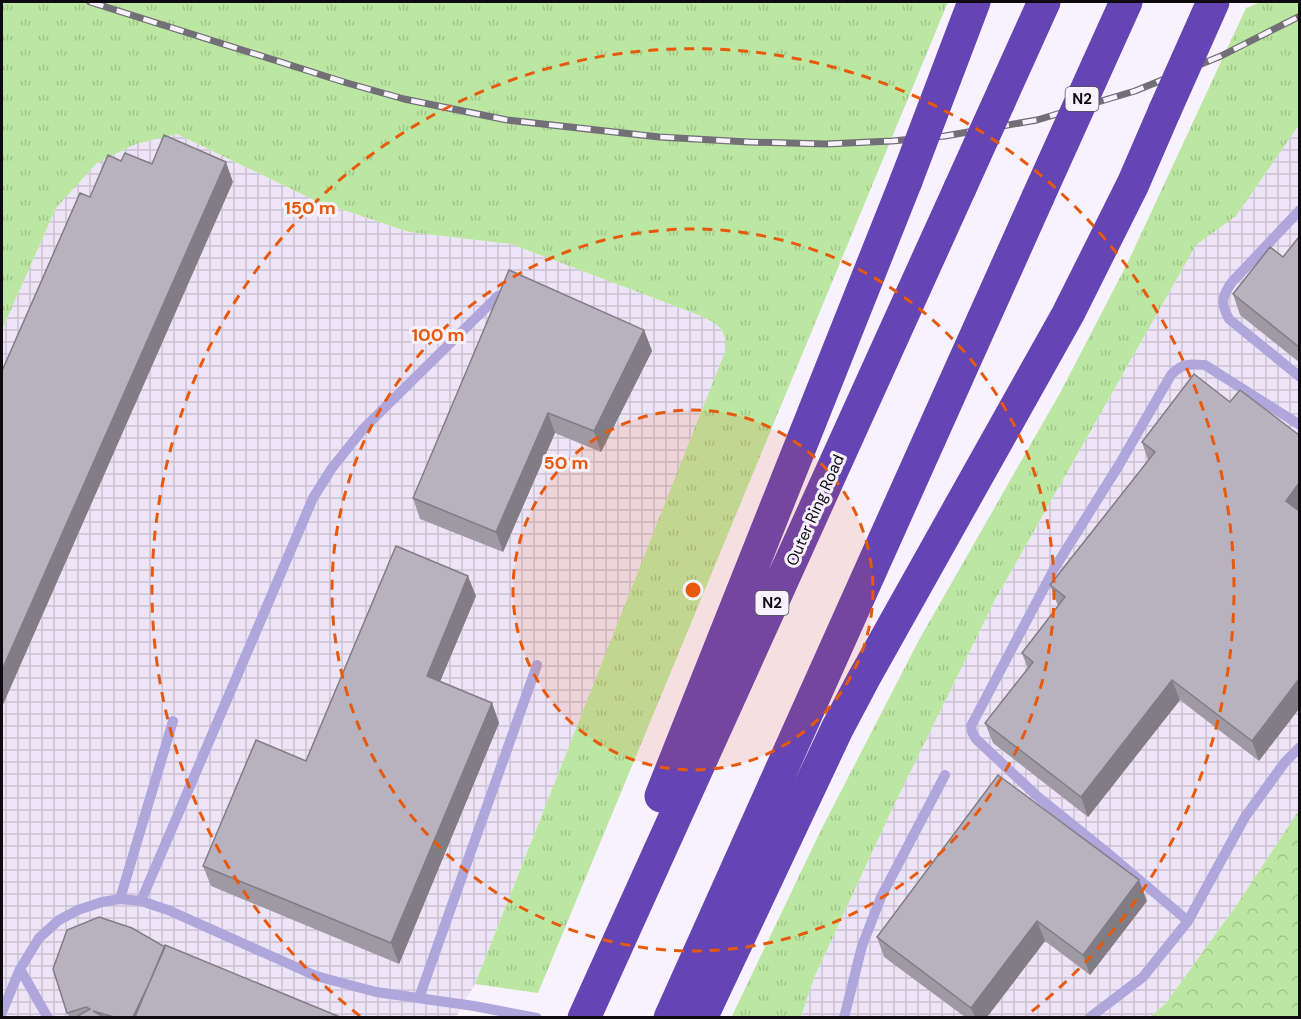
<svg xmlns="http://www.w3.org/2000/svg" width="1301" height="1019" viewBox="0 0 1301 1019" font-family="'DM Sans',sans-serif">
<defs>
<pattern id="industrial-grid" width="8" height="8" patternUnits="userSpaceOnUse" patternTransform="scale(1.5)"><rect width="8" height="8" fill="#eee4f8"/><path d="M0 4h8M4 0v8" fill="none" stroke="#cbc2d3"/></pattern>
<pattern id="grass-tufts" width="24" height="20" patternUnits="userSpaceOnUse" patternTransform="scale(1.5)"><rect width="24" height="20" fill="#bce7a2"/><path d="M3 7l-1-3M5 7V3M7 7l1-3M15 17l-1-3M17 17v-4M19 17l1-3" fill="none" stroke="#a0c58a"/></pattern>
<pattern id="forest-crowns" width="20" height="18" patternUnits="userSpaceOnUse" patternTransform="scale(1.5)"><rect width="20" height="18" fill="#bce7a2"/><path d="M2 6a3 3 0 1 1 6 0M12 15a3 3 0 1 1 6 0" fill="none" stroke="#a0c58a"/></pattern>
</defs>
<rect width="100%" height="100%" fill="#f8f2ff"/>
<!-- industrial -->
<path fill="url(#industrial-grid)" d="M1299,125V810L1238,903L1166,1003L1150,1017L801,1018L814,978L894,805L996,598L1196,245L1236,216Z
M177,134L314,200L409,232L511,244L696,314L717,324L726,338V349L475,984L456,1017L2,1018V330L56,208L97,163L136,144Z"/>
<!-- grass -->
<path fill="url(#grass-tufts)" d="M2,2H948L538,993L475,984L726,349C726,326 715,323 696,314L511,244L409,232L314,200L177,134L136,144L97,163L56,208L2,330Z
M1261,2H1299V125L1236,216L1196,245L996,598L894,805L814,978L801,1017L731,1018L822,828L919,640L1060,393L1128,262L1246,8Z"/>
<!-- forest -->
<path fill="url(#forest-crowns)" d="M1299,810V1017H1150L1166,1003L1238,903Z"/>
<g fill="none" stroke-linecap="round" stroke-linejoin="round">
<!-- lane -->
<path stroke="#afa6db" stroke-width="10" d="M1300,210L1232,282C1222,296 1220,303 1229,319L1300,377
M120,899L173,721
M141,901L313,498L332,468L364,428L498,296
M1188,921L1110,855L1038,797L976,739L972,732L971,726L1054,569L1119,465L1171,375C1182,363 1189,364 1205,365L1300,425
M20,969L48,1018
M419,998L537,665
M2,1012L20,969L39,938L59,920L78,910L102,902L120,899L141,901L168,910L316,976L376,992L474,1006L537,1018
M844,1018L862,946L881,897L945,775
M1089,1018L1143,977L1188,921L1245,817L1285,762L1300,747"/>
<!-- highway -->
<path stroke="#6544b4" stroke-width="33" d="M661,796L906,181
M584,1018L960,188
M670,1018L1038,197
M701,1018L837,729L864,678L1068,314L1133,184L1165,110"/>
<defs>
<path id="rail" d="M90,2L347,83L404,99L507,120L659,137L749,142L826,144L892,141L945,136L1037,120L1135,91L1221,56L1300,16"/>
</defs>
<!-- rail casing -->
<use href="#rail" stroke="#736f77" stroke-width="7"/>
<!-- rail -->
<use href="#rail" stroke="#f8f2ff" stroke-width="4.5" stroke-dasharray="14" stroke-linecap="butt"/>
<!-- highway-bridge -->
<path stroke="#6544b4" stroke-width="33" d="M1165,110L1213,2
M906,181L974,2
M960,188L1044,2
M1038,197L1126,2"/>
</g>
<!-- wall -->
<path fill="#9e99a3" d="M1299,237V362L1240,315L1233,294L1283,257Z
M644,330L652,351L601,452L555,433L503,552L420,519L413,498Z
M1194,374L1259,761L1180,700L1088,817L993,743L985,723L1028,669L1022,653L1058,606L1050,585L1148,460L1142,442Z
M476,596L440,681L492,703L499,723L399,964L211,886L203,866L306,761Z
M1147,901L1090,975L1045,941L987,1017H965L884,957L877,937Z
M165,947L340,1017H76L81,1015L69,1017L53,969Z"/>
<!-- shaded-wall -->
<path fill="#817d85" d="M226,162L233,182L2,707V670Z
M644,330L652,351L601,452L594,431Z
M548,413L555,433L503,552L496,532Z
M1299,483V513L1286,501Z
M468,576L476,596L434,696L427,676Z
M1299,679V709L1259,761L1252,741Z
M1172,680L1180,700L1088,817L1081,797Z
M492,703L499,723L399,964L391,943Z
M1139,880L1147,901L1090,975L1083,955Z
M1037,921L1045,941L987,1017H975L971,1008Z
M166,947L136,1017H133Z"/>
<!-- building -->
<path fill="#b8b2be" stroke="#817d85" stroke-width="1.5" d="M164,135L226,162L2,670V371L80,193L90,197L108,155L121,161L125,153L152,164Z
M1299,237V347L1233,294L1270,247L1283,257Z
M509,270L644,330L594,431L548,413L496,532L413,498Z
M1194,374L1230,402L1240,390L1299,435V483L1286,501L1299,511V679L1252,741L1172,680L1081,797L985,723L1033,662L1022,653L1065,597L1050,585L1155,452L1142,442Z
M396,546L468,576L427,676L492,703L391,943L203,866L256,740L306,761Z
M998,775L1139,880L1083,955L1037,921L971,1008L877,937Z
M99,917L132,928L165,947L152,977L133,1017H114L93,1011L104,1017H76L90,1009L86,1007L67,1013L53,969L67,930Z
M165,945L340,1017H135Z"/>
<!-- distance rings -->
<circle cx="693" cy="590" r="180" fill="#e8590c" fill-opacity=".12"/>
<g fill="none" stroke="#e8590c" stroke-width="3" stroke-dasharray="10 8">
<circle cx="693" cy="590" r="180"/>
<circle cx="693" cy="590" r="361"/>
<path d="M360 1016A541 541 0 1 1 1026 1016"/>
</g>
<g text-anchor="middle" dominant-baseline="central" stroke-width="6" stroke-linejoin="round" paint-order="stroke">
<!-- shield labels -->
<g fill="#f8f2ff" stroke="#545057" stroke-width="1.5">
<rect x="1065.5" y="87" width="33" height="24" rx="4.5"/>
<rect x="755.5" y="591" width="33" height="24" rx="4.5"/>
</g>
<g font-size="15" font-weight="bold" fill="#0d0b0f">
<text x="1082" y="99">N2</text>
<text x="772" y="603">N2</text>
</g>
<!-- street labels -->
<g font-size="16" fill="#0d0b0f" stroke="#f8f2ff">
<text transform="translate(815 510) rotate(-66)">Outer Ring Road</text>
</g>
</g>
<circle cx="693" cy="590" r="9" fill="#e8590c" stroke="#f8f2ff" stroke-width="3"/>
<g font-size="18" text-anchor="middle" font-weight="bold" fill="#e8590c" stroke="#f8f2ff" stroke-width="6" stroke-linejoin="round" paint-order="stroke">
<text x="310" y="214">150 m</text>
<text x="438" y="341">100 m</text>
<text x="566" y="469">50 m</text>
</g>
<!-- border -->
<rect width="1301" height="1019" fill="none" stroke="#0d0b0f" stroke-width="6"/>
</svg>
